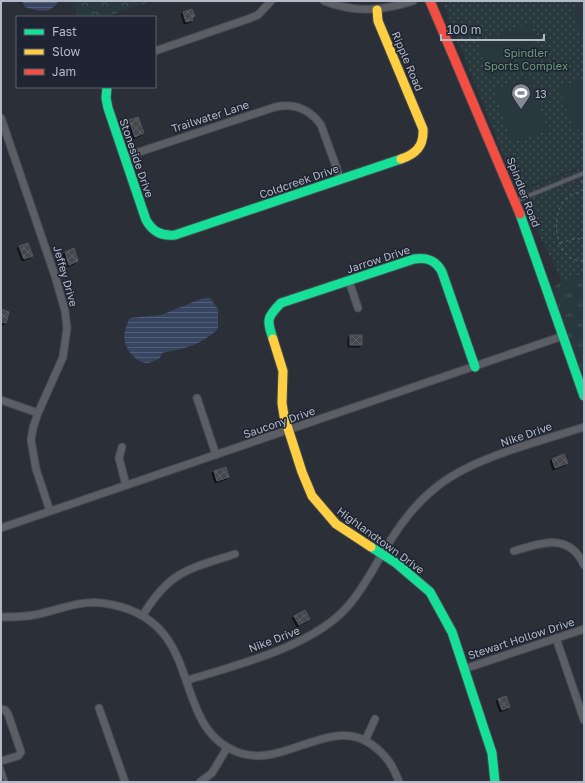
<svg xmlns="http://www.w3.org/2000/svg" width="585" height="783" viewBox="0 0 585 783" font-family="'Golos Text',sans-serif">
<defs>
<pattern id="grass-tufts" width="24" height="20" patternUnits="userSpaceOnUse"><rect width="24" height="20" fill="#28383d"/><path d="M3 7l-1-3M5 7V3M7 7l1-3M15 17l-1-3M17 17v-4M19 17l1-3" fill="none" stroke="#455358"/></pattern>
<pattern id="forest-crowns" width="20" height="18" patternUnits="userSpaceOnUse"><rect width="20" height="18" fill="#28383d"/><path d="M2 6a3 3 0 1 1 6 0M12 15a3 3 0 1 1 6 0" fill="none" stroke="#455358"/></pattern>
<pattern id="park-dots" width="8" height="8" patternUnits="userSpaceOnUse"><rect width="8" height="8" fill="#28383d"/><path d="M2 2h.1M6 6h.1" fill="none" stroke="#455358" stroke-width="1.8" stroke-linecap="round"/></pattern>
<pattern id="water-rules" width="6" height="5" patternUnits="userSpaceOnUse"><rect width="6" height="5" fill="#384560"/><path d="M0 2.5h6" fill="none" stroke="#525e75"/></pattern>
<pattern id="building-cross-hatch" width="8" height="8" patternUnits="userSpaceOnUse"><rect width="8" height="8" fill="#44474e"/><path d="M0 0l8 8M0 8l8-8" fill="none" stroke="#5d5f66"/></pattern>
<filter id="shadow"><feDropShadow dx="-2" dy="2" stdDeviation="0" flood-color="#0009"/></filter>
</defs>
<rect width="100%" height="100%" fill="#2b2f37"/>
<!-- grass -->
<path fill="url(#grass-tufts)" d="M584,274V396L547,291L562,281Z"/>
<!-- forest -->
<path fill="url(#forest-crowns)" d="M73,1H153L104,17H79L72,4Z"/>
<!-- park -->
<path fill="url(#park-dots)" d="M442,1H584V166L517,190Z
M584,167V274L562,281L518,191Z"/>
<!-- pitch -->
<path fill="#28383d" d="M584,5V45L572,9Z
M530,23L543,59L490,77L477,42Z
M529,77L548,130L512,142L494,89Z
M584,78V128L574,131L558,87Z"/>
<!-- water -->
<path fill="url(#water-rules)" d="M22,1H58V2C49,15 39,11 25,7Z
M203,298H210L218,309V329C199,346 186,348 162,353L160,358C156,360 151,363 147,363C142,363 137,360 133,356C122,345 122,332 130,318L161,315Z"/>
<!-- building -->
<path fill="url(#building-cross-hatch)" stroke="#53575f" filter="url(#shadow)" d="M192,9L195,16L192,18L193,20L186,22L183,12Z
M138,117L144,133L135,137L129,120Z
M28,243L33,256L24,259L19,246Z
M74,248L78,261L69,265L65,252Z
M1,309L9,312L6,323L1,322Z
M350,335H362V345H350Z
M564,454L568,463L555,468L552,459Z
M226,467L229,477L217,481L214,471Z
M305,610L310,619L299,625L294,616Z
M506,696L510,707L502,710L498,699Z"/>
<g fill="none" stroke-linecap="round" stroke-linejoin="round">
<defs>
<path id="lane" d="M516,201L584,173
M1,767L6,782"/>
<path id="street" d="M324,1C356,13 381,11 413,1
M155,51L248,19L258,15L271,1
M1,118L55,276L65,311L67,328L63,357L38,413L33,428L31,440L36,469L50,511
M124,157L275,107C294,103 309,108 321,125L341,180
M349,281L358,308
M197,398L216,455
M1,400L38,413
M122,447L119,458L126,485
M1,528L563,336
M514,551C541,543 569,532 584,565
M143,615C170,571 188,569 235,554
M1,617C12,617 23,617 34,615C56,611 79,600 102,603C211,617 165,727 240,753C284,768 330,716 371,744C386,755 393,765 399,782
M556,638L584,720
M464,669L584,629
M188,680C237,665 314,646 348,606C367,585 378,558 394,535C405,518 418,502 434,489C470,458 538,442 584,427
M99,708L125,782
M1,709L5,710L8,714L21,752L18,756L1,761
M365,741L375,719
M200,782L212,773L227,748"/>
<path id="fast" d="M107,87L106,98L108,108L146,220C153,232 161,236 175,235L401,159
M520,214L584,396
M273,339C267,320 266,318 281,303L414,259C427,257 436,260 442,272L475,367
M371,547L396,563L430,592L452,632L492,753L495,782"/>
<path id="slow" d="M377,10L378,21L423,129C424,146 416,154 401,159
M273,339L283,371L282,403L284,416L302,472L312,496L336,524L371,547"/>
<path id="jam" d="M430,1L520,214"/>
</defs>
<!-- lane casing -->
<use href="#lane" stroke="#464a50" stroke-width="5.5"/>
<!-- street casing -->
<use href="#street" stroke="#464a50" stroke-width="9"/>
<!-- fast casing -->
<use href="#fast" stroke="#464a50" stroke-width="11"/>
<!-- slow casing -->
<use href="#slow" stroke="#464a50" stroke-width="11"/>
<!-- jam casing -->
<use href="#jam" stroke="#464a50" stroke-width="11"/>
<!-- path -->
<path stroke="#5e6269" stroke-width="1" stroke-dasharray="3 3" stroke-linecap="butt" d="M581,180L584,188
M584,190C578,192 570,196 565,200C547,219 559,266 584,260
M560,243L577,238L584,241"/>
<!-- lane -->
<use href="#lane" stroke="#5b5e65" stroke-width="3.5"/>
<!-- street -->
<use href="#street" stroke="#5b5e65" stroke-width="7"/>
<!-- fast -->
<use href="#fast" stroke="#16e098" stroke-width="9"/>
<!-- slow -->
<use href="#slow" stroke="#ffcf43" stroke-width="9"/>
<!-- jam -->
<use href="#jam" stroke="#f24e42" stroke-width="9"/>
</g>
<!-- icons -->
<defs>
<symbol id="stadium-pin" viewBox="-11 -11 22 30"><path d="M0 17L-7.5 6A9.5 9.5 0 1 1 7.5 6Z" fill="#848995" stroke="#1e2432"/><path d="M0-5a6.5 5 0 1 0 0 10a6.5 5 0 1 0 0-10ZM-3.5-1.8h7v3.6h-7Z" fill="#fff"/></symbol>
</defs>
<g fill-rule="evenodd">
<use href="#stadium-pin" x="510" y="82" width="22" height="30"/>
</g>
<g text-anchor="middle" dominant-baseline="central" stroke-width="3" stroke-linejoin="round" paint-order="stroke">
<!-- park labels -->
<g font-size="11" fill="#6c997b" stroke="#1e2432">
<text x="526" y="52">Spindler<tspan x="526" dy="13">Sports Complex</tspan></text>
</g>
<!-- street labels -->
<g font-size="11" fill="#b4bac8" stroke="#1e2432">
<text transform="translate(408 61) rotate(67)">Ripple Road</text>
<text transform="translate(210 116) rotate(-18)">Trailwater Lane</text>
<text transform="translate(137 158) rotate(71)">Stoneside Drive</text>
<text transform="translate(299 181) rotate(-19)">Coldcreek Drive</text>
<text transform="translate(524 192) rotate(69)">Spindler Road</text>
<text transform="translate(378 259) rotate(-18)">Jarrow Drive</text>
<text transform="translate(66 276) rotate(74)">Jeffey Drive</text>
<text transform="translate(279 422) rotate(-19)">Saucony Drive</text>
<text transform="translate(526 434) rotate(-19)">Nike Drive</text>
<text transform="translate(381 540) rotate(36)">Highlandtown Drive</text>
<text transform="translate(521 638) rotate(-18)">Stewart Hollow Drive</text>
<text transform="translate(274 639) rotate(-21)">Nike Drive</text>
</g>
<!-- poi labels -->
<g font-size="11" fill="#b4bac8" stroke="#1e2432" text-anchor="start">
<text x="535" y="93">13</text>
</g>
</g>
<!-- border -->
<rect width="585" height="783" fill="none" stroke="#b4bac8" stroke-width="4"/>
<!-- legend -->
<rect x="16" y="16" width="140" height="72" fill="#1e2432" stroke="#5a606e"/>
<rect x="24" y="29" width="20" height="6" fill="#16e098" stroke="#5a606e"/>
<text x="52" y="36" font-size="12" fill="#b4bac8">Fast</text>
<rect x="24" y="49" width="20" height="6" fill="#ffcf43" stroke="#5a606e"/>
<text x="52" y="56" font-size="12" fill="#b4bac8">Slow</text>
<rect x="24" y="69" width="20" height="6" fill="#f24e42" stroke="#5a606e"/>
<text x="52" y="76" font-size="12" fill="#b4bac8">Jam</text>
<!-- scale -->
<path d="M441 34v6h103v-6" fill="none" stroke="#b4bac8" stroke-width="2"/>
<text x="447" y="34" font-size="12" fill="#b4bac8" stroke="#1e2432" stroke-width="3" paint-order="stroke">100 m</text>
</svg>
